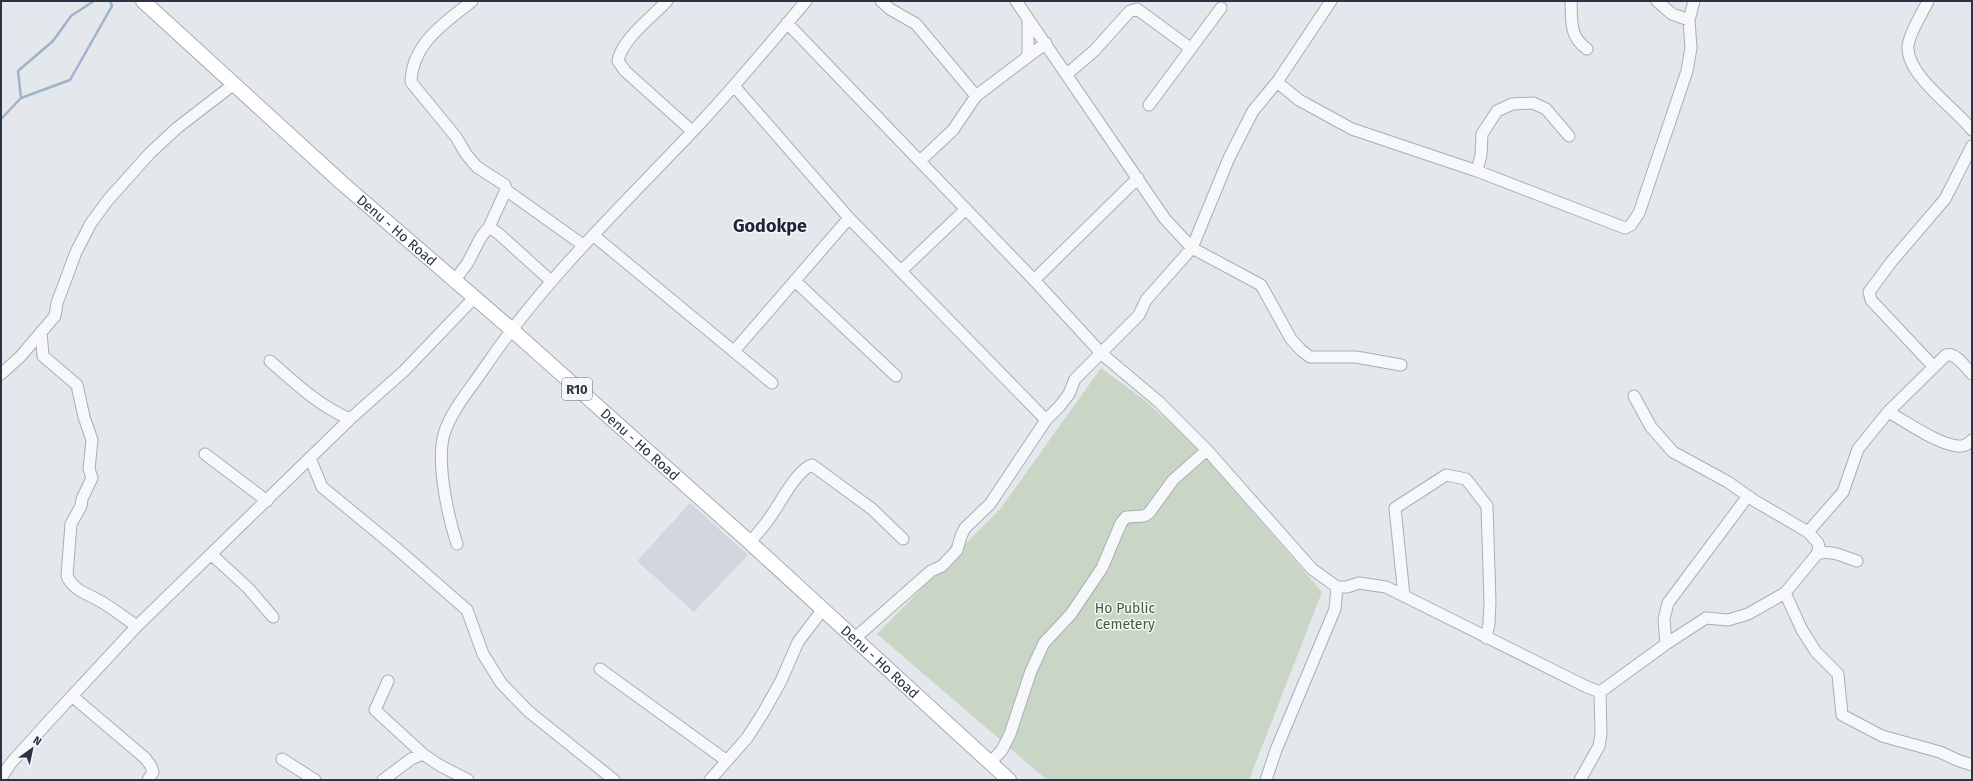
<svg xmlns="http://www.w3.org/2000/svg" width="1973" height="781" viewBox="0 0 1973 781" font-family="'Fira Sans',sans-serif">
<rect width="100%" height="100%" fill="#e4e7ec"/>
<!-- built -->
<path fill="#d2d6de" d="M690,503L748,555L694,612L637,561Z"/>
<!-- green -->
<path fill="#c9d6c5" d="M1101,368L1143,399L1191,441L1322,592L1249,780H1047L877,634L1001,508Z"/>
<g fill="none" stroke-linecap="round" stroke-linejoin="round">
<!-- stream -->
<path stroke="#9fb4cc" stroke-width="2.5" d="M21,98L70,80L112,6L110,1
M1,119L21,98L18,71L53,41L71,16L94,1"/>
<defs>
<path id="minor" d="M667,1C653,16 621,40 618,61L625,71L692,131
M881,1L890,9L916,24L976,96L953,130L920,161
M1016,1L1165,219L1192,248L1261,285L1291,339L1301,350L1310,357H1356L1401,365
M1571,1C1572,21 1569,36 1587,49
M1657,1L1672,14L1689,20L1694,1
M1928,1C1922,14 1910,31 1908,46C1906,75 1955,108 1972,130
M1028,20V56
M787,23L1034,280L1102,354L1159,402L1207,450L1312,569L1337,587H1347L1359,583L1386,587L1587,687L1600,692
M1067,74L1094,51L1130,11L1137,9L1190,48
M1277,82L1299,100L1352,129L1477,171L1625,228L1631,225L1639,213L1687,71L1691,48L1689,20
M734,86L849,218L1046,420
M976,96L1046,43
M1149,105L1221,8
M1477,171L1481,155L1482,134L1497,111L1512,104L1533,103L1546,109L1569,136
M506,190L583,245
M489,227L499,234L551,281
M593,235L772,383
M901,271L966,209
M1034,280L1138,178
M454,281L467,264L481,237L489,227L506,190L505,185L477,167L466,154L456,137L411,82C412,43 445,23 472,1
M795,281L896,376
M41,332L43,356L77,385L84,417L92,440L89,469L92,478L82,499L81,506L71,524L67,576C73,590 86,593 98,600C112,607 124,618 137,626
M735,350L849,218
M270,361C295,383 319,406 350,419
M1934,367L1871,300L1869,292L1892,261L1945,199L1972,146
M1,374L20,357L55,316L57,303L76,252L91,223L108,200L150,153L177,128L234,84
M1634,396L1651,427L1673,452L1728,482L1755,501L1808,532L1818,543L1819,547L1817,554
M1888,412C1907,422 1937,444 1958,446C1964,447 1968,444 1972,440
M205,454L267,501
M310,458L322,487L395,547L467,610L483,654L501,683L528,711L614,780
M1808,532L1843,492L1858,449L1888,412L1946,355C1956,352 1965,367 1972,374
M750,542C758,533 766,524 773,513C782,500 797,470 812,465L872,509L903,539
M457,544C448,517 436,462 444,434C451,411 470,389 483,370C542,282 619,209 692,132C732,90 769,45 806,1
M211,554L248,588L273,617
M1785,593L1802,630L1816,652L1838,674L1842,715L1882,736L1940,752L1957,760L1972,765
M1404,596L1395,508L1446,475L1466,479L1487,506L1490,602L1489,624L1486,638
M855,638L931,571L942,566L957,550L961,536L965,528L990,504L1046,420L1059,407L1069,394L1075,379L1139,315L1146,300L1192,248L1229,158L1253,111L1277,82L1331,1
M1666,644L1664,619L1668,603L1748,496
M600,669L727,761
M388,681L375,710L423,754
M1600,692L1666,644L1706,618L1728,620L1748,614L1785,593L1817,554C1831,549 1844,557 1857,561
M72,696L145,758L151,766L153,772L148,780
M282,759L315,780
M990,763L1002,750L1010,734L1031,671L1044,643L1071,614L1102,568L1121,523L1126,517L1144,516L1149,513L1173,480L1207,450
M1,778L11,763L48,722L137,626L350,419L404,371L474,298
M383,780L411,759L423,754L439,765L468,780
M710,780L747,738L763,713L781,681L798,642L823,609
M1266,780L1276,750L1335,609L1337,587
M1580,780L1599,746L1601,734L1600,692"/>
<g id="major">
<path id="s1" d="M143,1L342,183L511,329L745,538L1009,780"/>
</g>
</defs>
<!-- minor casing -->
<use href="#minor" stroke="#a9aeb7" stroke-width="13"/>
<!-- major casing -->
<use href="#major" stroke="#a3abb8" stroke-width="16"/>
<!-- minor -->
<use href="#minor" stroke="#f7f8fa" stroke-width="11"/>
<!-- major -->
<use href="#major" stroke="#fff" stroke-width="14"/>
</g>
<g text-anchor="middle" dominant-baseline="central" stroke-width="3" stroke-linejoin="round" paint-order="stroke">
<!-- shield labels -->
<rect fill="#f4f6f9" stroke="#676e7b" stroke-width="1" x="562" y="378" width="30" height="22" rx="3"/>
<g font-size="13" font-weight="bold" fill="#2b3445">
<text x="577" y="389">R10</text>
</g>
<!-- street labels -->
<g font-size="14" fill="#2b3445" stroke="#f4f6f9">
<text stroke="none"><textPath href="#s1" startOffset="342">Denu - Ho Road</textPath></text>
<text stroke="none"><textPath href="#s1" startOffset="666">Denu - Ho Road</textPath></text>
<text stroke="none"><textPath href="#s1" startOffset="990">Denu - Ho Road</textPath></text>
</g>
<!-- park labels -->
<g font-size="14" fill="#3f6138" stroke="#f4f6f9">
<text x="1125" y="608">Ho Public<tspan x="1125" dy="16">Cemetery</tspan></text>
</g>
<!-- district labels -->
<g font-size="18" font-weight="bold" fill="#1d2536" stroke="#f4f6f9">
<text x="770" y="226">Godokpe</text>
</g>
</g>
<!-- border -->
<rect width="1973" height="781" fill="none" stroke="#2b3445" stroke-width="4"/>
<!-- north arrow -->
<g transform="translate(32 749) rotate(33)" stroke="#f4f6f9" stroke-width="3" paint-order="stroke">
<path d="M0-3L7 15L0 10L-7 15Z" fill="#2b3445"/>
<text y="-6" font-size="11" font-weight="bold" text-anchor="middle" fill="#2b3445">N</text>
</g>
</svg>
